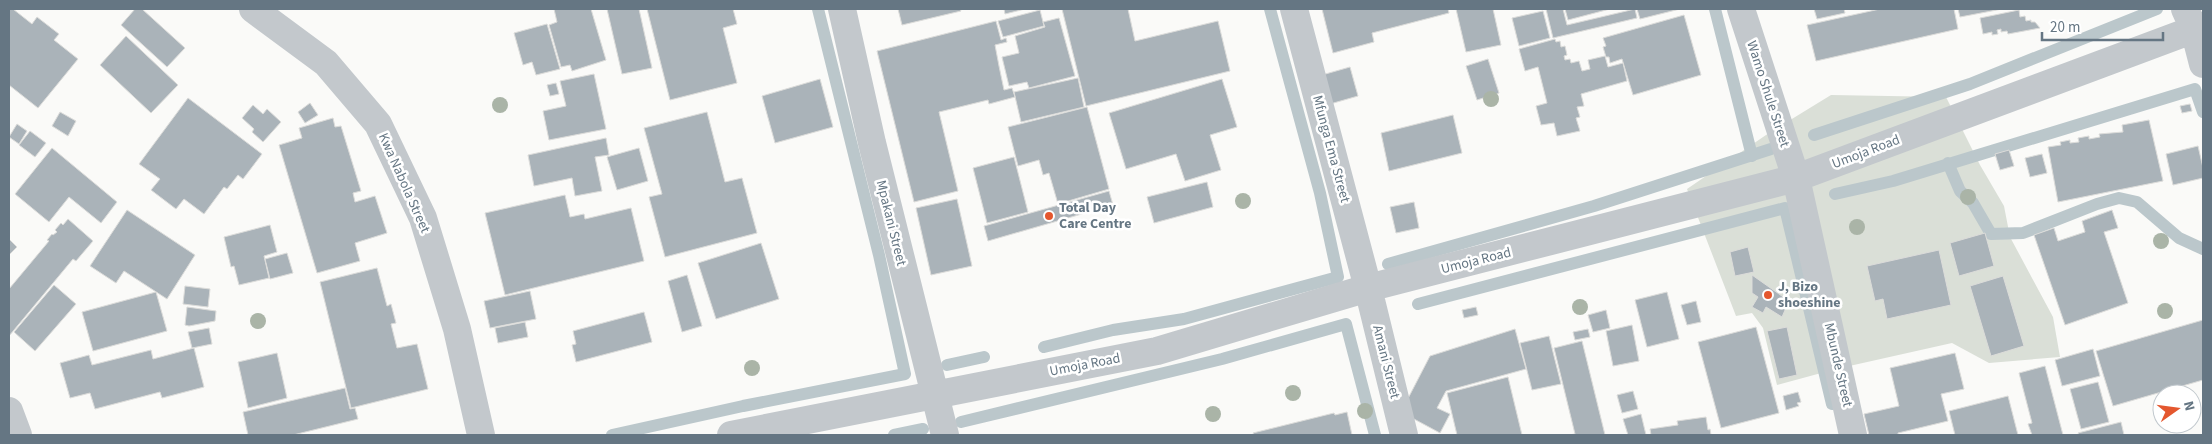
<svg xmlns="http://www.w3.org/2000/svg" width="2212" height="444" viewBox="0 0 2212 444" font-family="'Source Sans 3',sans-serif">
<rect width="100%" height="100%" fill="#fafaf8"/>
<!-- green -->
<path fill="#dadfd7" d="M1831,95L1946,97L1980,165L2004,206L2010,237L2053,317L2060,357L1989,363L1952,343L1836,369L1777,385L1763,328L1752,313L1736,316L1687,189L1766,135Z"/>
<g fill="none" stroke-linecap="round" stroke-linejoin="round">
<!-- stream -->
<path stroke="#bbc7cb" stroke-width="12" d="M1715,9L1752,156
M1814,135L1970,84L2157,9
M1948,163L1960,191L1973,203L1991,234L2023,233L2097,204L2119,198L2137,202L2179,238L2203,249
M1835,194L1893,181L2195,89L2203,112
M1388,264L1594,206L1771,149
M1418,304L1785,208L1832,404
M1044,347L1113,330L1184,319L1338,277L1320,193L1270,9
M947,365L984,357
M961,422L1222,359L1346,324L1375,435
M612,435L743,406L905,374L879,255L818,9
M894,435L923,429"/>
</g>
<!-- building -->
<path fill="#aab3b9" stroke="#dcdcda" d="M9,9H13L32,24L37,17L59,34L54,40L78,59L38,108L9,85Z
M135,9H142L185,48L167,67L121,25Z
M554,9H591L606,60L572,71L570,65L561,67L549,25L557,22Z
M607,9H639L652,68L622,74Z
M647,9H733L737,24L723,28L737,83L670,100Z
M898,9H960L961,11L902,25Z
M1004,9H1025L1005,14Z
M1062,9H1128L1135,41L1218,21L1230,71L1086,106Z
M1322,9H1448L1449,13L1372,33L1374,42L1333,53Z
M1456,9H1493L1501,45L1466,52Z
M1546,9H1563L1567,25L1635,9L1637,18L1553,38Z
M1565,9H1610L1568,20Z
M1637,9H1680L1640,19Z
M1814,9H1844L1845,13L1817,19Z
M1880,9H1954L1958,29L1816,61L1807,25Z
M1958,9H2002L1960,17Z
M1040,10L1044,26L1003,37L998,21Z
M2019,10L2020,17L2025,16L2026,21L2031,20V22H2035L2040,28L2008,34L2007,31L2001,32V29L1997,30L1998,34L1992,35V32L1983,34L1980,18Z
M1543,11L1550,38L1519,46L1512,18Z
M1684,15L1701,75L1633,95L1622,59L1610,63L1609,57H1606L1603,47L1606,46L1603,38Z
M1059,18L1075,76L1029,88L1027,82L1009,86L1002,57L1019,53L1015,36L1045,27L1043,22Z
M996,21L1001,40L1006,38L1007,42L995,45L999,66L1004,90L1012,88L1015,97L989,104L988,100L939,112L958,191L914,202L877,51Z
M547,24L560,69L536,75L532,62L523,65L514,33Z
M126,36L178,85L151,113L100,65Z
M1555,39L1556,42L1560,41L1561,47L1565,46L1567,55L1564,56L1565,60L1570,59L1571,63L1579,61L1582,71L1590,69L1588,60L1605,56L1608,67L1623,63L1627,81L1581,94L1584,106L1577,107L1580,117L1576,118L1580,131L1557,136L1554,123L1541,125L1536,106L1547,103L1538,67L1525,71L1519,49Z
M1488,59L1499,93L1477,100L1466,66Z
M1350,67L1358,96L1330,104L1322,75Z
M594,74L606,129L549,140L543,111L566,106L560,81Z
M1078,78L1084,107L1021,122L1014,92Z
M820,79L833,127L775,143L762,96Z
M1222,79L1237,127L1210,135L1221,170L1185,181L1176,154L1126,169L1109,113Z
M556,83L559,94L550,96L547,85Z
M188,98L262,154L243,179L238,175L227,189L224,187L204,214L184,199L176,209L151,190L160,179L139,164Z
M310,103L318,115L305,123L298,112Z
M2190,104L2192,111L2182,113L2180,106Z
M253,105L263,114L267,109L281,122L263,142L252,132L254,129L242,118Z
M1087,107L1109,189L1058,204L1049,173L1043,175L1039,160L1018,166L1008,127Z
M60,112L76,121L68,136L52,126Z
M707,112L725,182L742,178L757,233L665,257L649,197L662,194L644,128Z
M1453,115L1462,153L1389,171L1381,133Z
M333,118L335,127L341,126L361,191L353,193L355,202L375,196L387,233L355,243L360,261L317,273L279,145L302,138L299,128Z
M2149,120L2163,181L2058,202L2048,147L2061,145L2060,142L2070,140V143L2079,142L2078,138L2089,136V139L2100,137L2099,134L2123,132L2122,125Z
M17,124L27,131L19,144L9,137Z
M30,131L46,143L35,157L19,145Z
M606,138L609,155L595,157L602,191L575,196L572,178L534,186L528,155Z
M2198,146L2203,168V178L2173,185L2166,154Z
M52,148L117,202L101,223L69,197L49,222L15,194Z
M639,148L648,181L617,190L607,157Z
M2009,150L2014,166L2000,170L1995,154Z
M2042,154L2047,173L2030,177L2025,158Z
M1014,157L1028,212L987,223L973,168Z
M1207,182L1213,207L1154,223L1147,197Z
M1109,191L1113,205L988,241L984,226Z
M565,195L570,217L584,214L585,219L631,208L644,261L505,295L485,213Z
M957,199L972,266L931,275L916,208Z
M1414,202L1419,228L1396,233L1390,207Z
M127,210L195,255L167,299L124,271L116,283L90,266Z
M2112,210L2118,228L2104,232L2128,303L2065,325L2034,235L2054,228L2058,241L2085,232L2082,221Z
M68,219L93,241L76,261L73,259L9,336V289L49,241L47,240L52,234L53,235L57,232L55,230L61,223L63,225Z
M270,225L277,252L264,256L269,278L239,285L234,266L231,267L224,237Z
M1985,233L1994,266L1959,276L1950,243Z
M9,239L17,247L9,255Z
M761,243L779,299L716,319L698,263Z
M1748,247L1754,272L1735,276L1730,252Z
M1939,250L1951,305L1887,319L1883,299L1875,301L1867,266Z
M287,253L293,273L270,279L265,259Z
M377,268L387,306L391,304L396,323L391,324L397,348L417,344L428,389L351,408L320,282Z
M687,275L702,326L682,332L668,281Z
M1752,275L1789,301L1782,317L1766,307L1763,313L1752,307L1758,297L1752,293Z
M2003,276L2024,346L1991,356L1970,286Z
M54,285L76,304L35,351L14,332Z
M185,286L210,289L208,307L183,304Z
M530,291L536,319L490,328L484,301Z
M156,292L167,331L93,351L82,312Z
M1667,292L1679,339L1647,347L1635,300Z
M1696,301L1701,322L1687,325L1681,305Z
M187,307L216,311L215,321L189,326L185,325Z
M1476,307L1478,315L1464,318L1462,310Z
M1606,310L1610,328L1593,332L1588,315Z
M644,312L652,342L576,362L572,345L576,344L573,331Z
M2203,320V380L2113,406L2096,351Z
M525,322L528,337L498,343L495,328Z
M1632,325L1639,361L1613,366L1606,331Z
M1756,327L1779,413L1721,428L1698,342Z
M1787,327L1797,375L1779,379L1767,331Z
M209,328L212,344L192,348L188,332Z
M1515,329L1526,369L1446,391L1437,408L1450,414L1440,433L1401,412L1430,356Z
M1588,329L1590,337L1575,340L1573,332Z
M1549,336L1561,384L1532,390L1520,343Z
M1582,341L1605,435H1569L1575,434L1554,348Z
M194,348L204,387L162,398L160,392L95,409L90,393L70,398L60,363L89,355L92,365L151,350L153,359Z
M2093,349L2100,376L2062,386L2055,360Z
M277,353L287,398L248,408L238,362Z
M1955,353L1964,389L1941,394L1948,421L1898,433V435H1869L1864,414L1899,406L1890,368Z
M2045,366L2063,435H2032L2028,424L2032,423L2019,373Z
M1508,377L1522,435H1457L1447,393Z
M2098,382L2109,422L2081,429L2070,389Z
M345,388L350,409L355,408L358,419L293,435H248L243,412Z
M1633,391L1638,409L1622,413L1617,395Z
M1798,392L1801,402L1797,403L1799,406L1786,410L1783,396Z
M2008,396L2018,435H1955L1949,411Z
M1347,412L1352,435H1254L1253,433L1334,413L1335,415Z
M1641,414L1646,435H1628L1623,419Z
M1706,417L1708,430L1710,429L1711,435H1651L1650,429L1678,425L1677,421Z
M2121,422L2124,435H2079L2078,433Z"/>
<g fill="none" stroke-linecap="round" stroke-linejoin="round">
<!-- minor -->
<path stroke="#c3c8cc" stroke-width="28" d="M253,9L326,63L378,124L423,218L457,329L481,435
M842,9L872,143L945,435
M1294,9L1368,288L1404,435
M1741,9L1796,178L1853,435
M2185,9L2194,29L2203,64
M9,411L18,435
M731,435L1157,351L1368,288L1796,178L2203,26"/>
</g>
<!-- trees -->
<g fill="#aab4a7">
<circle cx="1491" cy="99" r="8"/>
<circle cx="500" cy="105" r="8"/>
<circle cx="1968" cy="197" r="8"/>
<circle cx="1243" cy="201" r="8"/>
<circle cx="1857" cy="227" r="8"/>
<circle cx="2161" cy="241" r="8"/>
<circle cx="1580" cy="307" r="8"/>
<circle cx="2165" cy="311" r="8"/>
<circle cx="258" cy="321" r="8"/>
<circle cx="752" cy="368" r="8"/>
<circle cx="1293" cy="393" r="8"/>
<circle cx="1365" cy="411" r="8"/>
<circle cx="1213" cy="414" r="8"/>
</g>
<!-- markers -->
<g fill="#e4572e" stroke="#fff" stroke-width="2">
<circle cx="1049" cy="216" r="5"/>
<circle cx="1768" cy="295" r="5"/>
</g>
<g text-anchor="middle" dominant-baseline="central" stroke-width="5" stroke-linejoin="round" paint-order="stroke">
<!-- street labels -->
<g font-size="14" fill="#657683" stroke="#fff">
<text transform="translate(1768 94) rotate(72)">Wamo Shule Street</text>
<text transform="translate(1331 149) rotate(75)">Mfunga Ema Street</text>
<text transform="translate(1866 152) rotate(-21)">Umoja Road</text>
<text transform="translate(404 183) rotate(66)">Kwa Nabola Street</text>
<text transform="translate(891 223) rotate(76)">Mpakani Street</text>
<text transform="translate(1476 261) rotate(-14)">Umoja Road</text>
<text transform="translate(1386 362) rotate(76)">Amani Street</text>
<text transform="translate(1085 365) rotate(-11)">Umoja Road</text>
<text transform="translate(1838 365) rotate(77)">Mbunde Street</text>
</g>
<!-- poi labels -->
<g font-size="14" font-weight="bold" fill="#657683" stroke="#fff" text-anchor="start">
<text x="1059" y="208">Total Day<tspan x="1059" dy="16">Care Centre</tspan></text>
<text x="1778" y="287">J, Bizo<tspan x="1778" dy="16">shoeshine</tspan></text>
</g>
</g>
<!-- border -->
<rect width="2212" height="444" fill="none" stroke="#657683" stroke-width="20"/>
<!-- north arrow -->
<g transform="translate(2177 409) rotate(76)"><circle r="24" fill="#ffffff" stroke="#c1c8cd"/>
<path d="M0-4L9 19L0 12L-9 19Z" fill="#e4572e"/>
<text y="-8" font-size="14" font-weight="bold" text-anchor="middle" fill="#657683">N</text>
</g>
<!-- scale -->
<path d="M2042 32v8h121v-8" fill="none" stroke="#657683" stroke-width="2.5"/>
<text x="2050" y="32" font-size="15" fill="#657683" stroke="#ffffff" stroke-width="4" paint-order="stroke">20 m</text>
</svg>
